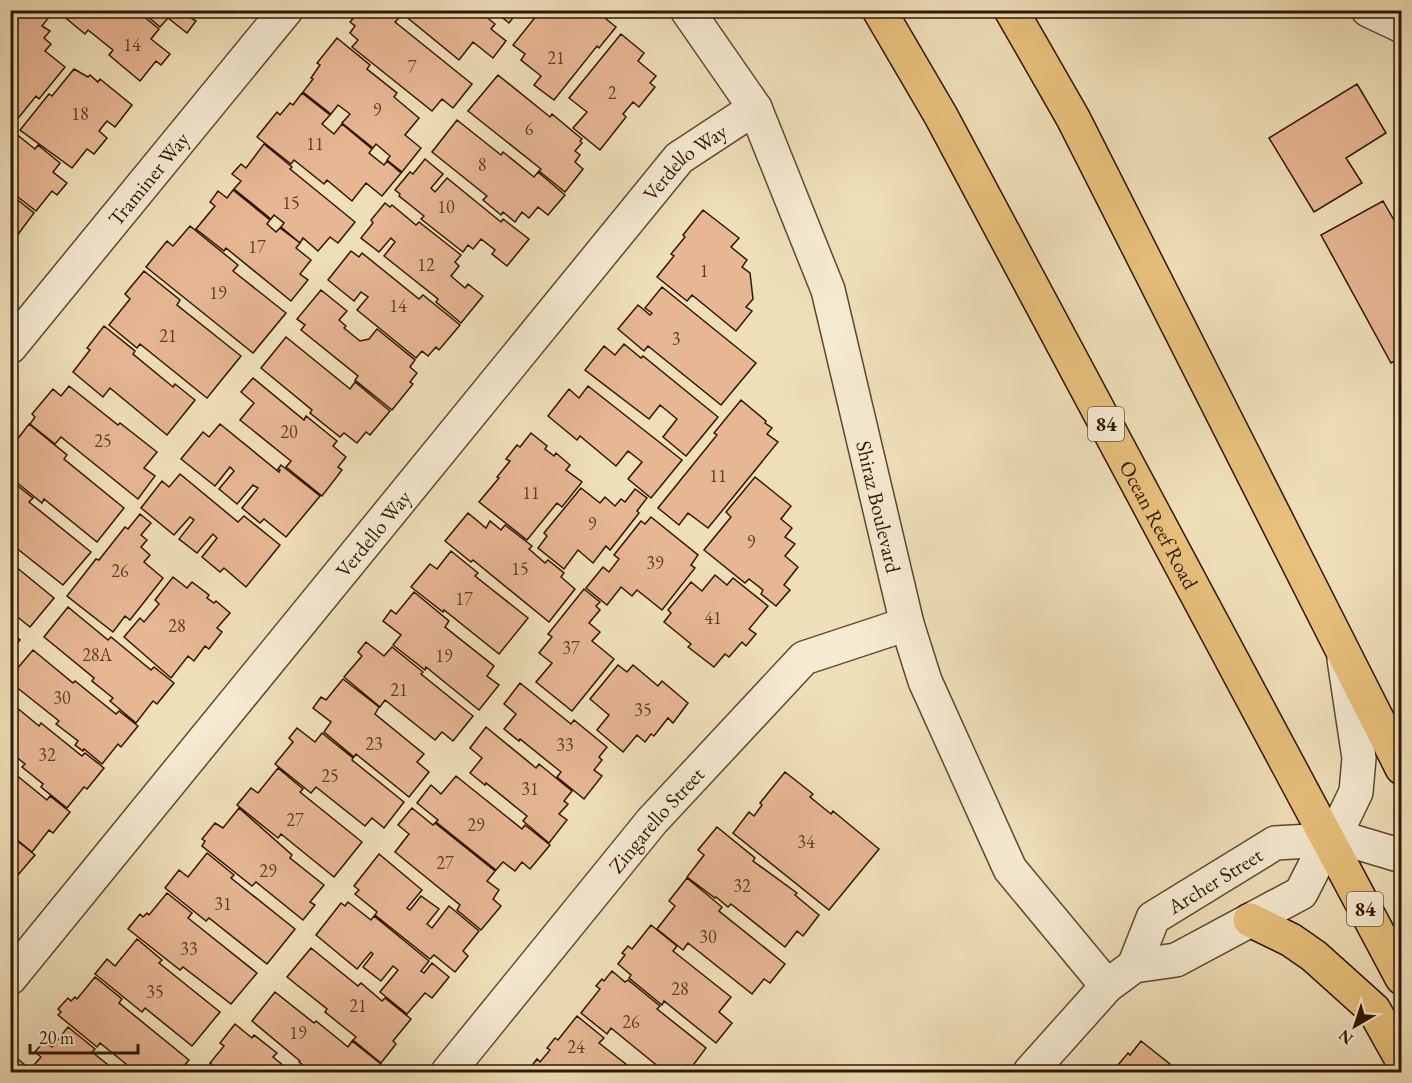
<svg xmlns="http://www.w3.org/2000/svg" width="1412" height="1083" viewBox="0 0 1412 1083" font-family="'EB Garamond',serif">
<rect width="100%" height="100%" fill="#efdfb9"/>
<filter id="stains"><feTurbulence type="fractalNoise" baseFrequency=".00333" numOctaves="4"/><feColorMatrix values="0 0 0 0 .2 0 0 0 0 .09 0 0 0 0 .02 0 0 0 .5 -.17"/></filter>
<radialGradient id="worn" r=".72"><stop offset=".6" stop-color="#630" stop-opacity="0"/><stop offset="1" stop-color="#630" stop-opacity=".3"/></radialGradient>
<!-- building -->
<path fill="#e7b693" stroke="#2f1700" stroke-width="1.5" d="M22,10H50L53,12L42,26L50,31L44,38L51,44L45,51L65,67L39,99L36,96L16,121L10,116V37L12,34L10,25Z
M56,10H136L159,29L151,39L170,54L161,65L156,61L140,81L109,55L113,50L88,30L85,34Z
M140,10H197L191,18L196,21L187,33L168,18L160,27Z
M360,10H387L398,19L395,22L472,84L453,108L442,99L432,111L352,47L358,40L350,33L355,26L350,22Z
M398,10H468L474,15L478,10L495,24L491,29L506,41L493,58L473,42L459,60Z
M493,10H519L509,23Z
M541,10H595L616,27L599,48L597,46L554,100L534,85L541,76L521,60L525,54L513,45Z
M621,34L644,53L638,61L656,76L650,83L655,87L639,107L633,102L623,114L626,117L600,150L573,128L587,112L569,98Z
M337,38L370,65L367,69L397,93L394,97L419,118L405,135L421,148L402,172L387,160L390,156L376,144L373,148L342,123L350,114L338,105L331,114L303,92L313,79L311,78L320,65L317,63Z
M74,69L88,77L90,75L98,82L100,79L132,105L115,127L107,121L99,131L107,138L94,154L87,149L72,168L20,130L49,94L52,96Z
M498,75L550,117L552,114L582,139L580,141L582,143L575,151L580,155L575,162L583,169L565,192L539,171L541,169L468,111Z
M1357,84L1386,133L1346,158L1362,183L1314,212L1269,138Z
M302,93L330,115L322,124L334,134L342,124L372,149L369,153L384,165L387,161L401,173L382,196L366,183L352,201L327,180L324,184L294,160L291,164L257,137L277,112L280,115L290,103L293,105Z
M457,120L501,155L503,152L534,177L538,172L565,195L548,215L538,207L529,218L522,212L515,222L503,212L501,215L483,200L487,196L432,152Z
M10,129L35,149L38,145L60,163L53,172L67,183L57,195L52,191L36,211L10,191L12,186L10,185Z
M264,144L292,167L290,169L355,222L338,243L330,237L318,251L303,238L300,243L281,227L284,223L274,215L271,219L234,189L241,181L232,174L241,164L246,168Z
M425,159L443,174L431,188L435,192L447,178L501,222L503,219L529,239L507,266L492,254L495,250L481,239L473,249L468,245L463,252L421,219L424,216L399,196L400,194L395,190L410,172L413,174Z
M233,190L270,220L267,224L276,232L280,228L300,243L296,248L311,260L300,274L308,280L291,301L226,248L224,251L196,229L215,206L210,202L218,191L227,198Z
M10,194L34,213L16,237L12,233L10,235Z
M1383,201L1402,234V357L1391,363L1321,235Z
M385,203L390,207L392,205L416,225L419,222L461,255L455,262L459,266L451,276L465,288L468,284L483,296L461,323L436,302L438,299L384,256L395,242L391,238L379,252L361,238L373,223L371,220Z
M703,210L739,238L731,247L747,260L742,267L750,273L753,299L746,307L752,311L736,331L692,295L687,301L657,277L674,256L671,254L685,237L683,235Z
M190,226L238,265L233,271L286,313L253,353L146,267L167,241L173,246Z
M351,251L359,257L362,253L419,299L423,295L460,325L439,350L436,347L428,356L422,351L416,358L357,310L368,297L361,292L354,301L328,280Z
M144,271L180,300L177,305L241,356L207,398L140,344L137,348L109,325L130,299L125,294Z
M662,287L756,363L721,405L648,346L644,351L618,329L638,305L650,315L652,313L645,308Z
M321,290L347,311L339,320L346,326L344,328L360,341L369,339L377,329L415,360L410,367L417,373L410,382L413,384L392,410L355,380L358,376L301,330L305,325L297,319Z
M104,326L135,351L133,354L173,387L175,384L195,400L167,435L110,388L103,397L73,372L90,350L87,348Z
M286,337L350,389L355,382L390,411L370,435L366,432L357,443L344,433L340,437L310,413L312,410L261,368Z
M624,344L641,358L643,356L718,417L686,456L663,437L677,419L660,405L649,419L585,370L604,346L615,355Z
M253,378L304,420L306,416L337,441L333,446L346,457L338,467L342,470L322,496L286,467L291,461L240,420L254,403L241,392Z
M69,386L118,425L120,423L157,452L144,468L155,476L138,499L61,437L55,444L30,424L35,417L32,414L53,389L61,396Z
M588,386L682,460L651,498L628,479L642,462L628,451L616,466L580,436L577,440L548,416L569,389L579,398Z
M741,400L766,421L765,423L772,428L767,434L778,442L708,528L688,513L679,525L658,508L717,435L714,433Z
M29,424L67,455L64,459L124,508L97,542L44,499L42,503L10,477V444L13,445Z
M220,424L279,472L280,470L278,469L281,465L320,496L286,537L264,519L260,523L242,508L258,488L253,485L237,504L219,489L234,471L230,467L215,486L181,459L203,432L209,437Z
M531,433L547,446L545,449L554,456L556,453L570,465L566,470L582,482L562,507L557,503L527,540L479,502L499,478L497,477L510,461L506,459L517,445L520,447Z
M180,474L238,522L244,516L280,545L246,587L224,568L220,572L202,557L217,538L213,534L197,553L179,539L194,520L190,517L174,535L141,508L162,481L169,487Z
M755,477L791,506L781,519L792,528L785,537L795,544L785,556L798,567L784,585L790,590L776,606L761,594L763,590L749,579L745,583L704,550L731,517L726,512Z
M10,480L33,498L29,502L91,552L63,585L10,543Z
M581,488L600,503L605,497L615,506L621,499L625,502L635,489L647,498L637,511L639,513L610,550L606,546L593,563L578,550L564,569L538,548L547,536L544,533Z
M468,513L486,528L490,521L501,530L505,525L532,546L529,549L545,563L548,560L564,573L561,577L575,589L549,622L473,560L471,562L445,541Z
M140,514L151,523L141,535L147,540L141,547L150,555L144,562L163,578L130,620L125,616L113,632L67,596L96,559L99,560L125,527L128,529Z
M651,517L698,555L691,565L695,568L662,610L637,590L632,596L621,587L607,605L586,588L603,567L609,572L619,559L614,555L641,521L645,524Z
M451,551L478,573L475,576L528,618L499,654L444,610L443,612L411,587L430,564L437,569Z
M10,562L54,598L30,627L10,611Z
M715,575L727,585L733,578L768,606L749,629L756,634L746,646L742,642L729,657L725,654L714,667L688,647L691,644L664,622L671,613L668,610L691,582L702,591Z
M173,577L187,588L192,582L209,595L207,598L214,603L216,601L230,613L217,628L222,632L209,649L205,646L194,661L188,656L171,678L124,637L140,618L144,622L159,604L155,600Z
M584,589L600,602L596,606L600,610L589,623L600,632L592,641L614,659L572,711L536,682L552,663L539,653L552,637L548,634Z
M414,592L449,621L445,627L494,666L487,676L499,685L479,710L426,667L425,670L393,645L401,635L383,621L391,610L396,614Z
M68,607L108,640L111,637L151,670L154,667L174,683L157,704L153,701L136,723L110,701L113,698L92,681L94,678L44,637Z
M10,633L20,640L10,651Z
M366,642L384,656L392,647L423,672L421,674L473,716L453,741L442,732L435,740L385,700L380,707L344,677L362,656L358,652Z
M33,650L73,683L75,681L116,714L119,711L138,726L121,747L118,744L102,764L84,749L83,751L75,745L78,741L56,724L59,721L10,682V677Z
M618,665L627,672L633,665L658,686L662,681L688,703L673,723L668,718L654,736L651,734L645,742L637,735L623,752L597,730L609,715L590,699Z
M343,679L379,707L375,714L424,754L417,762L429,772L409,797L356,754L354,757L324,732L331,722L313,708L321,697L326,700Z
M520,683L571,724L574,720L607,747L599,757L602,760L594,770L602,776L584,799L557,777L561,772L520,739L519,741L504,729L516,714L504,704Z
M10,702L39,726L41,723L82,756L85,753L104,768L87,789L84,787L67,808L41,787L43,784L22,767L25,764L10,752Z
M486,727L536,768L539,764L572,791L564,801L568,804L559,814L567,820L549,843L523,821L527,816L486,783L485,785L470,773L482,758L470,748Z
M297,728L315,742L322,733L353,758L352,760L404,802L384,828L372,818L365,826L316,787L311,793L275,764L293,742L289,738Z
M278,768L303,789L300,792L362,842L334,877L281,834L278,838L237,805L251,788L258,793Z
M10,770L47,800L50,796L70,812L53,833L49,830L32,852L10,834Z
M785,772L813,794L810,797L831,814L833,811L879,849L829,910L733,833L749,812L754,816L762,805L760,803Z
M456,776L522,829L525,825L550,845L530,869L522,862L515,871L503,862L496,870L436,822L438,820L417,803L431,785L441,794Z
M239,808L292,855L290,858L324,885L310,902L315,905L303,920L256,882L252,886L202,846L205,841L202,839L215,823L223,828Z
M412,808L433,825L435,823L495,871L487,881L499,890L493,899L501,906L481,930L457,910L460,905L395,852L409,834L398,825Z
M717,827L755,858L753,861L797,893L795,895L819,915L803,936L797,931L785,947L731,904L728,907L716,897L715,898L687,877L704,855L698,850Z
M15,839L35,855L17,876L14,874L10,878V841L12,843Z
M207,853L234,875L231,878L295,929L267,964L209,918L206,921L165,888L179,870L188,877Z
M379,854L422,890L407,908L410,910L421,896L439,909L427,924L432,928L449,906L479,931L463,951L468,956L455,972L434,955L430,959L375,915L377,912L355,894L359,890L354,886Z
M687,878L722,907L719,911L785,964L770,983L764,979L752,994L688,943L683,950L657,929L675,906L669,901Z
M167,893L192,913L188,918L257,973L231,1004L183,967L180,970L128,929L140,914L143,917L147,913L149,915Z
M348,902L371,920L374,916L429,961L421,971L424,973L432,963L449,977L432,998L425,993L407,1014L380,992L398,970L393,966L381,981L363,967L373,954L371,952L357,969L316,935L341,903L345,906Z
M651,925L677,946L673,951L731,997L719,1012L732,1023L716,1043L664,1001L662,1005L629,978L631,975L618,964L625,955L622,953L628,946L632,949Z
M137,939L162,960L159,963L220,1012L192,1046L145,1008L142,1012L95,974L107,959L115,966Z
M311,948L358,986L361,983L382,1001L385,998L411,1019L393,1041L396,1044L381,1063L353,1040L356,1037L325,1012L327,1009L287,977Z
M612,971L625,982L628,980L660,1006L657,1009L706,1048L691,1068L687,1065L681,1072H665L611,1028L607,1034L581,1013L600,989L596,986L602,979L604,981Z
M95,977L122,999L119,1003L189,1060L179,1072H136L100,1043L97,1047L58,1015L61,1012L58,1009L68,998L71,1001L75,997L77,999Z
M275,992L314,1023L316,1021L348,1047L352,1041L381,1064L374,1072H312L299,1062L300,1061L252,1021Z
M577,1016L604,1038L599,1043L636,1072H527L537,1059L540,1062L550,1050L547,1048L555,1038L558,1040Z
M235,1024L252,1038L254,1035L277,1053L273,1057L290,1071L293,1068L299,1072H222L210,1063L224,1046L220,1043Z
M68,1027L95,1049L92,1052L117,1072H41L33,1066L41,1057L35,1052L44,1041L52,1047Z
M1141,1041L1180,1072H1112L1128,1053L1130,1055Z
M15,1057L34,1072H10V1063Z"/>
<g fill="none" stroke-linecap="round" stroke-linejoin="round">
<defs>
<g id="minor">
<path id="s1" d="M687,10L755,108L828,290L907,624L925,681L1010,869L1107,986"/>
<path d="M1368,10L1402,26"/>
<path id="s2" d="M10,347L286,10"/>
<path id="s3" d="M10,978L679,158L755,108"/>
<path id="s4" d="M448,1072L652,821L804,658L907,624"/>
</g>
<g id="tertiary">
<path id="s5" d="M1134,966L1153,918L1275,843L1328,840L1355,842L1402,856"/>
<path d="M1030,1072L1107,986L1134,966L1176,960L1301,893L1328,840L1342,821L1356,792L1359,758L1344,659"/>
</g>
<g id="primary">
<path id="s6" d="M879,10L941,116L1402,978"/>
<path d="M1011,10L1073,118L1402,768"/>
<path d="M1250,920L1291,940L1314,956L1374,1010L1402,1060"/>
</g>
</defs>
<!-- minor casing -->
<use href="#minor" stroke="#5f492e" stroke-width="36"/>
<!-- tertiary casing -->
<use href="#tertiary" stroke="#5f492e" stroke-width="36"/>
<!-- primary casing -->
<use href="#primary" stroke="#2f1700" stroke-width="36"/>
<!-- minor -->
<use href="#minor" stroke="#f5ead2" stroke-width="33"/>
<!-- tertiary -->
<use href="#tertiary" stroke="#f5ead2" stroke-width="33"/>
<!-- primary -->
<use href="#primary" stroke="#e8c07c" stroke-width="33"/>
</g>
<g text-anchor="middle" dominant-baseline="central" stroke-width="4.5" stroke-linejoin="round" paint-order="stroke">
<!-- number labels -->
<g font-size="18" fill="#5d3f25">
<text x="132" y="44">14</text>
<text x="556" y="57">21</text>
<text x="412" y="66">7</text>
<text x="612" y="92">2</text>
<text x="377" y="109">9</text>
<text x="80" y="113">18</text>
<text x="529" y="128">6</text>
<text x="315" y="143">11</text>
<text x="482" y="164">8</text>
<text x="291" y="202">15</text>
<text x="446" y="206">10</text>
<text x="257" y="246">17</text>
<text x="426" y="264">12</text>
<text x="704" y="270">1</text>
<text x="218" y="292">19</text>
<text x="398" y="305">14</text>
<text x="168" y="335">21</text>
<text x="676" y="338">3</text>
<text x="289" y="431">20</text>
<text x="103" y="440">25</text>
<text x="718" y="475">11</text>
<text x="531" y="492">11</text>
<text x="592" y="523">9</text>
<text x="751" y="541">9</text>
<text x="655" y="562">39</text>
<text x="520" y="568">15</text>
<text x="120" y="570">26</text>
<text x="464" y="598">17</text>
<text x="713" y="617">41</text>
<text x="177" y="625">28</text>
<text x="571" y="647">37</text>
<text x="97" y="654">28A</text>
<text x="444" y="655">19</text>
<text x="399" y="689">21</text>
<text x="62" y="697">30</text>
<text x="643" y="709">35</text>
<text x="374" y="743">23</text>
<text x="565" y="744">33</text>
<text x="47" y="754">32</text>
<text x="330" y="775">25</text>
<text x="530" y="788">31</text>
<text x="295" y="819">27</text>
<text x="476" y="824">29</text>
<text x="806" y="841">34</text>
<text x="445" y="862">27</text>
<text x="268" y="870">29</text>
<text x="742" y="885">32</text>
<text x="223" y="903">31</text>
<text x="708" y="936">30</text>
<text x="189" y="948">33</text>
<text x="680" y="988">28</text>
<text x="155" y="991">35</text>
<text x="358" y="1005">21</text>
<text x="631" y="1021">26</text>
<text x="298" y="1032">19</text>
<text x="576" y="1046">24</text>
</g>
<!-- shield labels -->
<g fill="#f5ead2" stroke="#6a563f" stroke-width="1.5">
<rect x="1088" y="407" width="36" height="34" rx="4.5"/>
<rect x="1347" y="892" width="36" height="34" rx="4.5"/>
</g>
<g font-size="20" font-weight="bold" fill="#2f1700">
<text x="1106" y="424">84</text>
<text x="1365" y="909">84</text>
</g>
<!-- street labels -->
<g font-size="21" fill="#2f1700" stroke="#f5ead2">
<text stroke="none"><textPath href="#s3" startOffset="1060">Verdello Way</textPath></text>
<text stroke="none"><textPath href="#s2" startOffset="218">Traminer Way</textPath></text>
<text stroke="none"><textPath href="#s1" startOffset="538">Shiraz Boulevard</textPath></text>
<text stroke="none"><textPath href="#s6" startOffset="586">Ocean Reef Road</textPath></text>
<text stroke="none"><textPath href="#s3" startOffset="574">Verdello Way</textPath></text>
<text stroke="none"><textPath href="#s4" startOffset="327">Zingarello Street</textPath></text>
<text stroke="none"><textPath href="#s5" startOffset="124">Archer Street</textPath></text>
</g>
</g>
<!-- margin -->
<rect width="1412" height="1083" fill="none" stroke="#efdfb9" stroke-width="36"/>
<rect x="12" y="12" width="1388" height="1059" fill="none" stroke="#2f1700" stroke-width="3"/>
<rect x="18" y="18" width="1376" height="1047" fill="none" stroke="#2f1700" stroke-width="1.5"/>
<!-- north arrow -->
<g transform="translate(1355 1026) rotate(219)" stroke="#f5ead2" stroke-width="4.5" paint-order="stroke">
<path d="M0-4.5L10 22L0 15L-10 22Z" fill="#2f1700"/>
<text y="-9" font-size="16" font-weight="bold" text-anchor="middle" fill="#2f1700">N</text>
</g>
<!-- scale -->
<path d="M30 1044v9h108v-9" fill="none" stroke="#2f1700" stroke-width="3"/>
<text x="39" y="1044" font-size="18" fill="#2f1700" stroke="#f5ead2" stroke-width="4.5" paint-order="stroke">20 m</text>
<rect width="100%" height="100%" filter="url(#stains)"/>
<rect width="100%" height="100%" fill="url(#worn)"/>
</svg>
